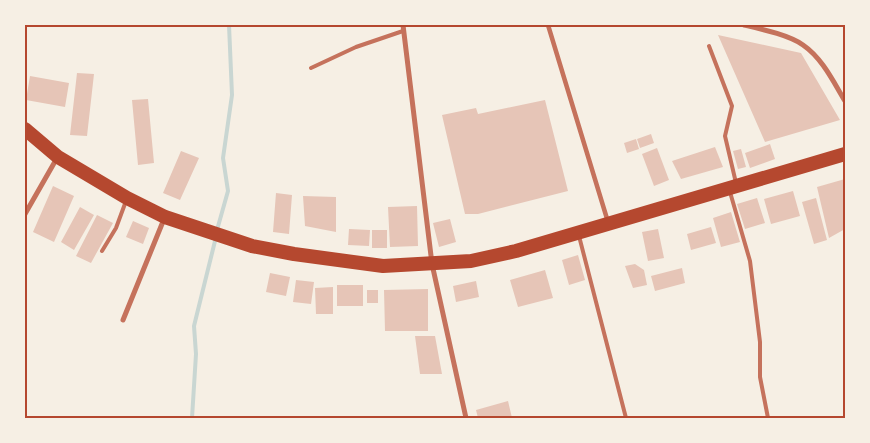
<svg xmlns="http://www.w3.org/2000/svg" width="870" height="443" viewBox="0 0 870 443" font-family="Manrope,sans-serif">
<rect width="100%" height="100%" fill="#f6efe4"/>
<g fill="none" stroke-linecap="round" stroke-linejoin="round">
<!-- stream -->
<path stroke="#c9d6d2" stroke-width="4" d="M217,230L228,191L223,158L232,95L229,25
M192,418L196,354L194,326L216,237"/>
</g>
<!-- building -->
<path fill="#e6c5b7" d="M718,35L801,53L840,120L765,142Z
M77,73L94,74L87,136L70,135Z
M30,76L69,83L65,107L26,100Z
M148,99L154,163L138,165L132,100Z
M545,100L568,191L478,214H465L442,115L476,108L478,114Z
M651,134L654,143L640,148L637,139Z
M636,139L639,149L627,153L624,143Z
M770,144L775,159L750,168L745,153Z
M715,147L723,167L681,179L672,161Z
M657,148L669,180L654,186L642,154Z
M741,149L746,167L738,169L733,151Z
M181,151L199,158L180,200L163,193Z
M845,179V229L829,238L817,187Z
M53,186L74,196L54,242L33,232Z
M793,191L800,216L771,224L764,199Z
M276,193L292,195L289,234L273,232Z
M303,196L336,197V232L305,226Z
M757,198L765,223L745,229L737,204Z
M816,198L827,240L814,244L802,202Z
M417,206L418,246L390,247L388,207Z
M80,207L94,215L74,250L61,242Z
M731,212L740,242L721,247L713,218Z
M97,215L113,223L91,263L76,256Z
M450,219L456,242L439,247L433,223Z
M133,221L149,228L143,244L126,237Z
M711,227L716,243L691,250L687,234Z
M349,229L370,230L369,246L348,245Z
M658,229L664,258L648,261L642,232Z
M372,230H387V248H372Z
M578,255L585,280L569,285L562,260Z
M635,264L644,270L647,285L633,288L625,266Z
M682,268L685,283L655,291L651,276Z
M545,270L553,298L518,307L510,280Z
M270,273L290,277L286,296L266,292Z
M296,280L314,282L311,304L293,302Z
M476,281L479,297L456,302L453,286Z
M337,285H363V306H337Z
M333,287V314H316L315,288Z
M428,289V331H385L384,290Z
M367,290H378V303H367Z
M415,336H435L442,374H420Z
M508,401L512,418H478L476,410Z"/>
<g fill="none" stroke-linecap="round" stroke-linejoin="round">
<!-- service -->
<path stroke="#c5725c" stroke-width="4" d="M709,46L732,106L725,136L736,183
M311,68L356,47L403,31
M730,192L750,261L760,342V377L768,418
M579,236L626,418
M102,251L116,228L126,201"/>
<!-- pedestrian -->
<path stroke="#c5725c" stroke-width="4.5" d="M548,25L608,222"/>
<!-- minor -->
<path stroke="#c5725c" stroke-width="5" d="M403,25L432,264L466,418
M744,25C761,29 789,35 803,45C822,58 833,81 845,101
M25,214L57,158
M123,320L164,219"/>
<!-- trunk -->
<path stroke="#b5482f" stroke-width="14" d="M25,129L58,157L127,198L165,217L252,246L294,254L383,266L471,261L516,251L845,154"/>
</g>
<!-- border -->
<rect width="870" height="443" fill="none" stroke="#f6efe4" stroke-width="52"/>
<rect x="26" y="26" width="818" height="391" fill="none" stroke="#b5482f" stroke-width="2"/>
</svg>
